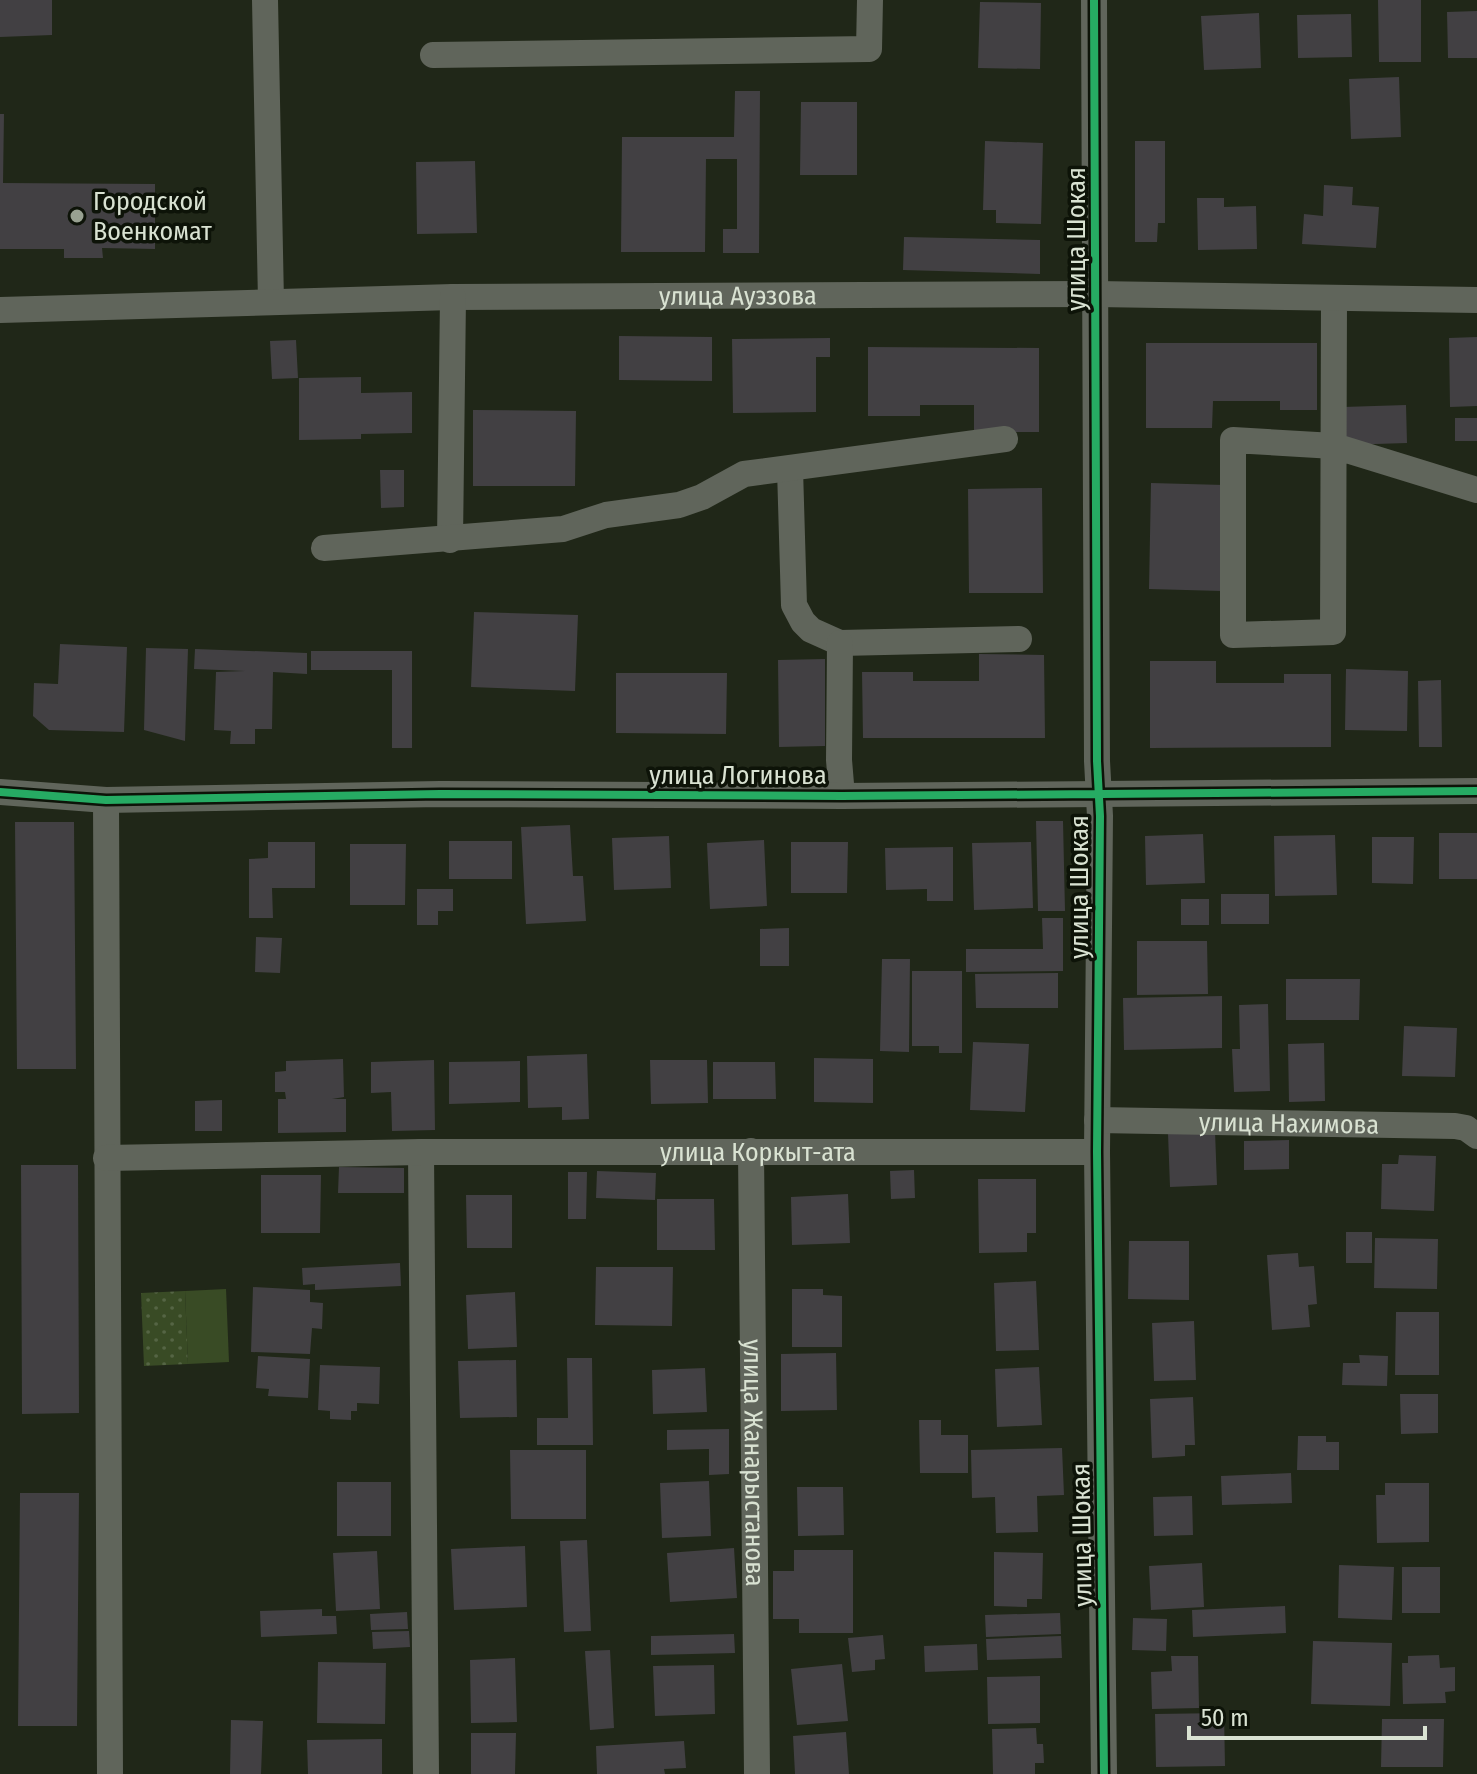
<svg xmlns="http://www.w3.org/2000/svg" width="1477" height="1774" viewBox="0 0 1477 1774" font-family="'Fira Sans Condensed',sans-serif">
<defs>
<pattern id="grass-dots" width="8" height="8" patternUnits="userSpaceOnUse" patternTransform="scale(2)"><rect width="8" height="8" fill="#394b25"/><path d="M2 2h.1M6 6h.1" fill="none" stroke="#556544" stroke-width="1.8" stroke-linecap="round"/></pattern>
</defs>
<rect width="100%" height="100%" fill="#202718"/>
<!-- grass -->
<path fill="url(#grass-dots)" d="M185,1291L188,1364L144,1366L141,1293Z"/>
<!-- pitch -->
<path fill="#394b25" d="M226,1289L229,1362L188,1364L185,1291Z"/>
<!-- building -->
<path fill="#424043" d="M0,0H52V35L0,37Z
M1378,0H1421V62H1379Z
M980,2L1041,3L1040,69L978,68Z
M1477,11V58H1448L1447,12Z
M1259,13L1261,68L1204,70L1201,16Z
M1351,14L1352,57L1298,58L1297,15Z
M1399,77L1401,137L1351,139L1349,79Z
M735,91H760L759,253H723V229H737V159H706L705,252H621L622,137H734Z
M801,102H857V175H800Z
M0,114H4L3,183L155,184V249L102,248L103,258H64V249H0Z
M985,141L1043,143L1041,224L996,223V210H983Z
M1135,141H1165V223H1158L1157,242H1135Z
M475,161L477,233L417,234L416,162Z
M1324,185L1353,187L1352,205L1379,207L1376,248L1302,244L1304,214L1323,216Z
M1197,198H1224V207L1256,206L1257,249L1198,250Z
M904,237L1040,240V274L903,270Z
M619,336L712,337V381L619,380Z
M1477,337V406L1450,407L1449,338Z
M830,338V357H816V412L733,413L732,339Z
M296,340L298,378L272,379L270,341Z
M1146,343H1317V410H1280V401H1213L1212,428H1146Z
M868,347L1039,348V432H974V405H920V416H868Z
M361,377V393L412,392V433L361,434V439L299,440V378Z
M1406,405L1407,443L1344,445L1343,407Z
M473,410L576,411L575,486H473Z
M1455,418H1477V441H1455Z
M380,470H404V507L381,508Z
M1151,483L1224,485L1222,591L1149,589Z
M1042,488L1043,593H969L968,489Z
M474,612L578,615L575,691L471,687Z
M60,644L127,647L124,732L49,730L33,716L34,683L58,684Z
M146,648L188,649L185,741L144,730Z
M195,649L307,653V674L273,672L272,729H255V744H230L231,731L214,730L216,672L245,671L194,669Z
M311,651H412V748H392V670H311Z
M979,654L1044,655L1045,738H863L862,672H913V681H979Z
M825,659V746L779,747L778,660Z
M1150,661H1216V683H1284V674H1331V747L1150,748Z
M1346,669L1408,671L1407,731L1345,730Z
M616,673H727L726,734L616,733Z
M1441,680L1442,747H1419L1418,681Z
M1036,821H1063L1065,911H1038Z
M15,822H74L76,1069H17Z
M570,825L573,876H583L586,921L526,924L521,827Z
M1439,833H1477V879H1439Z
M1203,834L1205,883L1146,885L1145,836Z
M1335,835L1337,895L1275,896L1274,836Z
M669,836L671,888L614,890L612,838Z
M1372,837H1414L1413,884L1372,883Z
M764,840L767,906L710,909L707,843Z
M449,841H512V879H449Z
M268,842H315V888H272L273,918H249V859L268,858Z
M791,842H848L847,893H791Z
M1031,842L1033,908L974,910L972,843Z
M350,844H406L405,905H350Z
M953,847V901H927V889L886,890L885,848Z
M417,889H453V911H438V925H417Z
M1221,894H1269V924H1221Z
M1181,899H1209V925H1181Z
M1042,918H1063V971L966,972V949H1043Z
M789,928V966H760V929Z
M256,937L282,938L280,973L255,972Z
M1137,941H1207L1208,994L1137,995Z
M882,959H910L909,1052L880,1051Z
M912,971H962V1053H939V1046H912Z
M1058,973V1008H976L975,974Z
M1286,979H1360L1359,1020H1286Z
M1222,996V1048L1124,1050L1123,998Z
M1268,1004L1270,1091L1234,1092L1232,1049H1240L1239,1005Z
M1404,1026L1457,1028L1455,1077L1402,1076Z
M973,1042L1029,1044L1025,1112L970,1110Z
M1324,1043L1325,1101L1289,1102L1288,1044Z
M587,1054L589,1119L562,1120V1107L528,1108L527,1056Z
M814,1058L873,1059V1103L814,1102Z
M343,1059L344,1097L332,1099H346V1132L278,1133V1099H286L285,1092H275V1072L286,1071V1061Z
M434,1060L435,1130L392,1131L391,1092L371,1093V1062Z
M650,1060H707L708,1103L651,1104Z
M520,1061V1102L449,1104V1062Z
M713,1062H775L776,1099H713Z
M222,1100V1131H195V1101Z
M1215,1131L1217,1185L1170,1187L1168,1133Z
M1289,1140V1169L1244,1170V1141Z
M1399,1155L1436,1156L1434,1211L1381,1209L1382,1164H1398Z
M21,1165H78L79,1413L22,1414Z
M339,1167L404,1168V1193H338Z
M914,1170L915,1198L891,1199L890,1171Z
M597,1171L656,1173L655,1200L596,1198Z
M568,1172H587L586,1219H568Z
M261,1175H321L320,1233H261Z
M978,1179H1036V1233H1027V1252L979,1253Z
M848,1194L850,1243L792,1245L791,1197Z
M466,1195H512V1248H467Z
M657,1199H714L715,1250H657Z
M1346,1232H1372V1263H1346Z
M1375,1238L1438,1239L1437,1289L1374,1288Z
M1129,1241H1189V1300L1128,1299Z
M1298,1253L1299,1267L1314,1266L1317,1304L1308,1305L1310,1327L1272,1330L1267,1255Z
M400,1263L401,1286L315,1290V1284L303,1285L302,1268Z
M596,1267H673L672,1326L595,1325Z
M1036,1281L1039,1350L996,1351L994,1283Z
M253,1287L310,1290V1302L323,1303L322,1329L312,1328L310,1354L251,1352Z
M792,1289H823V1295L842,1296V1347H792Z
M515,1292L517,1347L468,1349L466,1295Z
M1396,1312H1439V1375H1395Z
M1194,1321L1196,1380L1154,1381L1152,1323Z
M836,1353L837,1410L781,1411V1354Z
M1359,1355L1388,1356L1387,1386L1342,1385L1343,1363H1360Z
M258,1356L310,1359L308,1398L268,1396L269,1389L256,1388Z
M567,1358H592L593,1445H537V1418H568Z
M516,1360L517,1417L460,1418L458,1361Z
M320,1365L380,1367L379,1404L357,1403V1411H351V1420L330,1419V1411L318,1410Z
M1039,1367L1042,1425L997,1427L995,1369Z
M705,1368L707,1412L653,1414L652,1370Z
M1400,1394H1438V1433L1401,1434Z
M1193,1397L1195,1445H1185V1456L1152,1458L1150,1399Z
M919,1420H941V1435H968V1473H920Z
M729,1429V1474L709,1475V1449L667,1450V1430Z
M1298,1436H1326V1442H1339V1470H1297Z
M1062,1448L1064,1495L1037,1496L1038,1532L996,1533L995,1497L972,1498L971,1450Z
M510,1450H586V1519H511Z
M1291,1473L1292,1503L1222,1505L1221,1476Z
M709,1481L711,1536L662,1538L660,1483Z
M337,1482H391V1536H337Z
M1385,1483H1429V1542L1377,1543L1376,1495H1385Z
M797,1487H843L844,1535L798,1536Z
M20,1493H79L77,1726H18Z
M1192,1496L1193,1535L1154,1536L1153,1497Z
M587,1540L591,1631L564,1632L560,1541Z
M525,1546L527,1607L454,1610L451,1549Z
M734,1548L737,1598L670,1602L667,1553Z
M794,1550H853V1633H799V1619H773V1571H794Z
M377,1551L380,1609L336,1611L333,1553Z
M994,1552L1043,1553L1042,1599H1027V1607L994,1606Z
M1202,1563L1204,1607L1151,1610L1149,1566Z
M1339,1565L1394,1567L1392,1620L1338,1618Z
M1402,1567H1440V1613H1402Z
M1285,1606L1286,1633L1193,1637L1192,1610Z
M322,1609V1616H336L337,1634L261,1637L260,1611Z
M407,1612L408,1629L371,1630L370,1614Z
M1060,1613L1061,1634L986,1637L985,1615Z
M1133,1618L1167,1619L1166,1651L1132,1650Z
M409,1631L410,1647L373,1649L372,1632Z
M734,1634L735,1653L651,1655V1636Z
M883,1635L885,1659L875,1660V1670L852,1672L848,1638Z
M1061,1636L1062,1658L987,1660L986,1639Z
M1313,1641L1392,1643L1390,1706L1311,1704Z
M977,1644L978,1670L925,1672L924,1646Z
M610,1650L614,1728L590,1730L585,1651Z
M1439,1655L1440,1668L1455,1667V1691L1445,1692L1446,1703L1403,1704L1402,1663H1408V1656Z
M1171,1656H1198L1199,1708L1152,1709L1151,1672L1172,1671Z
M515,1658L517,1722L471,1723L470,1660Z
M318,1662L386,1663L385,1724L317,1723Z
M842,1664L848,1721L797,1725L791,1669Z
M714,1665L715,1714L655,1716L653,1666Z
M1040,1676V1723L988,1724L987,1677Z
M1224,1713L1225,1766L1156,1767L1155,1714Z
M1382,1719H1444L1443,1767H1381Z
M231,1720L263,1721L261,1774H230Z
M1036,1728L1037,1744H1043L1044,1763H1035V1774H993L992,1729Z
M846,1732L849,1774H795L793,1736Z
M471,1733H516L515,1774H471Z
M382,1739V1774H308L307,1740Z
M684,1741L686,1768L664,1769L665,1774H597L596,1746Z"/>
<g fill="none" stroke-linecap="round" stroke-linejoin="round">
<!-- minor -->
<g stroke="#60655b" stroke-width="26">
<path d="M265,0L271,302"/>
<path d="M1094,0L1097,761L1100,816L1097,1152L1104,1774"/>
<path d="M433,55L869,49L870,0"/>
<path d="M1334,299L1333,632L1233,635V440L1334,446L1477,490"/>
<path id="s1" d="M0,310L453,297L1096,294L1477,300"/>
<path d="M790,469L794,605L803,622L811,630L840,643L1019,639"/>
<path d="M450,540L453,297"/>
<path d="M324,548L563,529L606,515L679,505L702,497L744,474L1005,439"/>
<path d="M840,643L839,760L842,796"/>
<path d="M0,792L106,800L440,794L842,796L1477,791"/>
<path d="M106,800L110,1774"/>
<path id="s2" d="M1097,1120L1455,1126L1466,1128L1477,1136"/>
<path id="s3" d="M751,1151L757,1774"/>
<path d="M421,1152L426,1774"/>
<path id="s4" d="M106,1158L421,1152H1097"/>
</g>
<defs>
<path id="cycleway" d="M1094,0L1097,761L1100,816L1097,1152L1104,1774
M0,792L106,800L440,794L842,796L1477,791"/>
</defs>
<!-- cycleway casing -->
<use href="#cycleway" stroke="#0d1308" stroke-width="13"/>
<!-- cycleway -->
<use href="#cycleway" stroke="#26ab63" stroke-width="8"/>
</g>
<!-- markers -->
<circle fill="#98a191" stroke="#0d1308" stroke-width="3" cx="77" cy="216" r="8"/>
<g text-anchor="middle" dominant-baseline="central" stroke-width="7" stroke-linejoin="round" paint-order="stroke">
<!-- poi labels -->
<g font-size="26" fill="#d9e2d2" stroke="#0d1308" text-anchor="start">
<text x="93" y="201">Городской<tspan x="93" dy="30">Военкомат</tspan></text>
</g>
<!-- street labels -->
<g font-size="26" fill="#d9e2d2" stroke="#0d1308">
<text transform="translate(1076 239) rotate(-90)">улица Шокая</text>
<text stroke="none"><textPath href="#s1" startOffset="738">улица Ауэзова</textPath></text>
<text x="738" y="775">улица Логинова</text>
<text transform="translate(1079 887) rotate(-90)">улица Шокая</text>
<text stroke="none"><textPath href="#s2" startOffset="192">улица Нахимова</textPath></text>
<text stroke="none"><textPath href="#s4" startOffset="652">улица Коркыт-ата</textPath></text>
<text stroke="none"><textPath href="#s3" startOffset="312">улица Жанарыстанова</textPath></text>
<text transform="translate(1082 1535) rotate(-91)">улица Шокая</text>
</g>
</g>
<!-- scale -->
<path d="M1189 1726v12h236v-12" fill="none" stroke="#d9e2d2" stroke-width="4"/>
<text x="1201" y="1726" font-size="24" fill="#d9e2d2" stroke="#0d1308" stroke-width="6" paint-order="stroke">50 m</text>
</svg>
